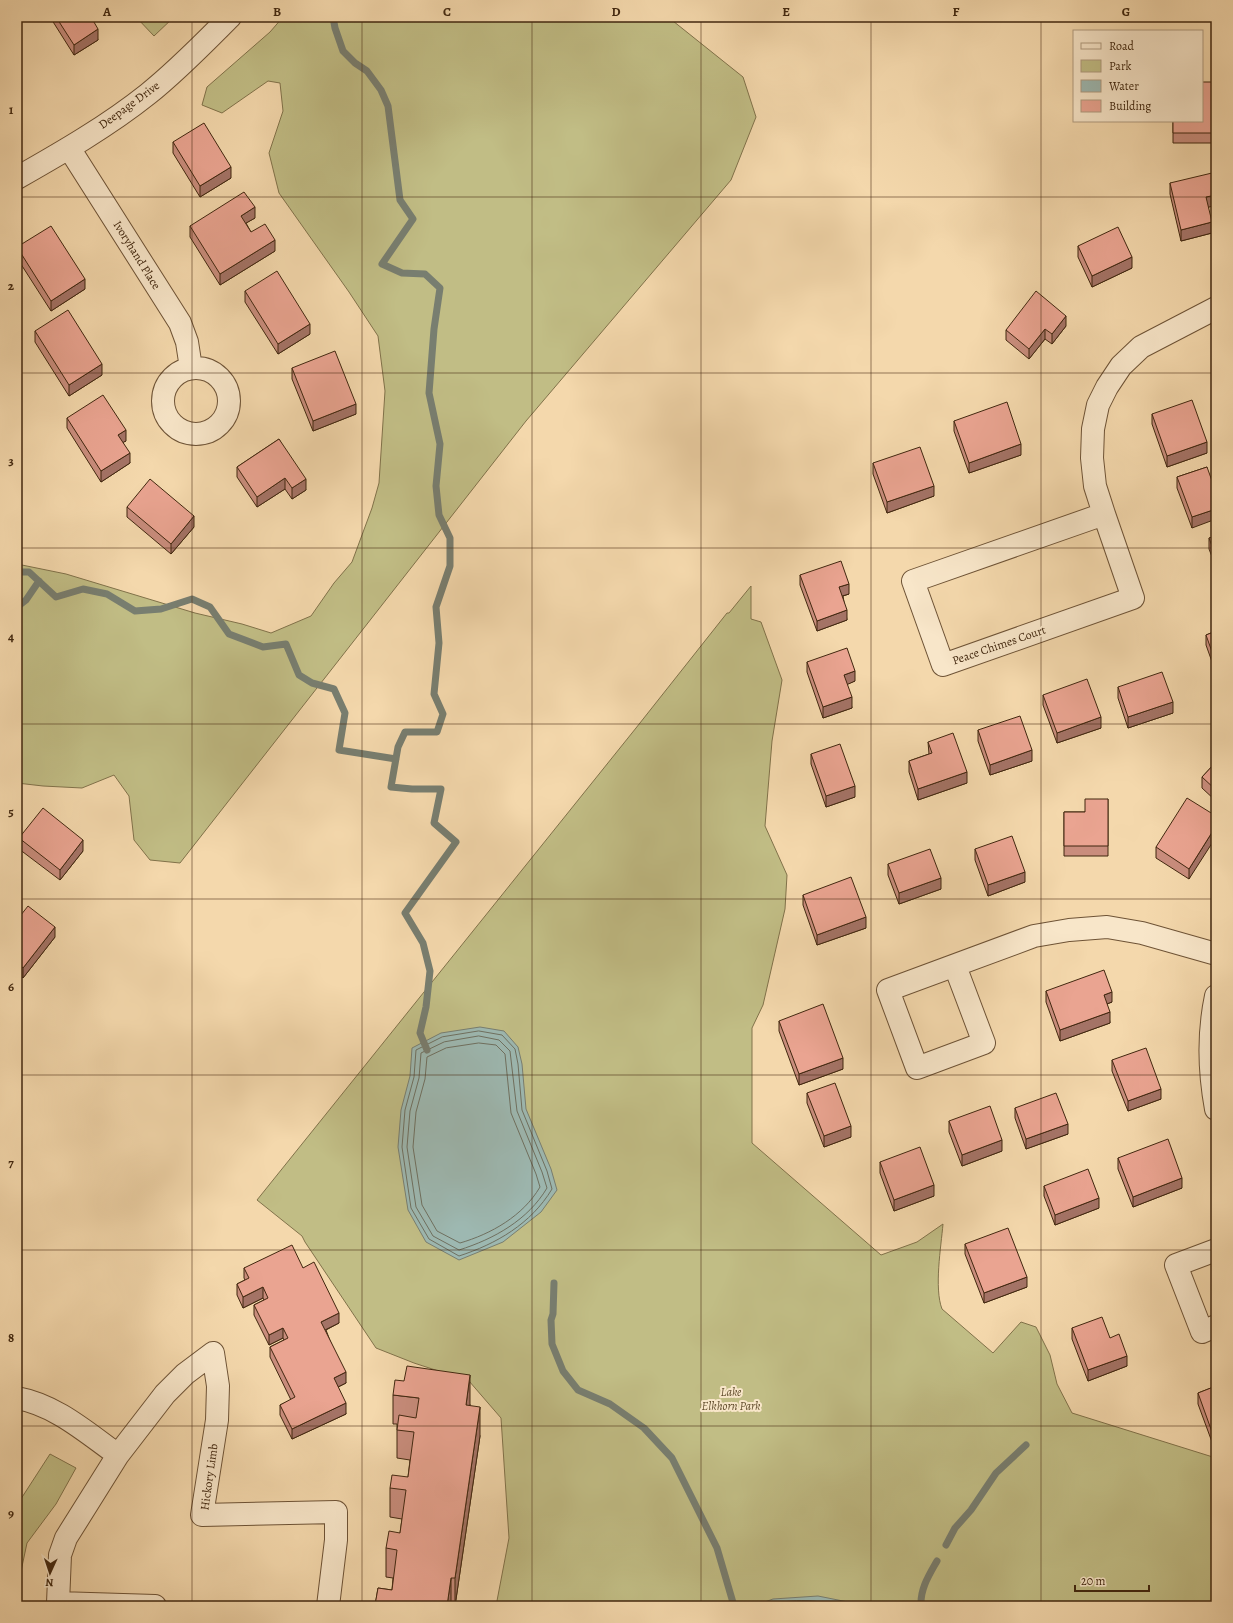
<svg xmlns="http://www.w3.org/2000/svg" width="1233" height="1623" viewBox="0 0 1233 1623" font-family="Alegreya,serif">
<rect width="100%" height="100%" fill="#f4d8ac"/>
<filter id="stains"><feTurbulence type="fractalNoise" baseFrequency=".005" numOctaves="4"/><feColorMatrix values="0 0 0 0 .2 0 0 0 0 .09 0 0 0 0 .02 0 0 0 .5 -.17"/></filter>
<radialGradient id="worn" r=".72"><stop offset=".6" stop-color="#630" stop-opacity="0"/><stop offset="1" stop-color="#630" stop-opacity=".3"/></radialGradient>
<!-- green -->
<path fill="#c1bd85" stroke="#81724a" d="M136,17H174L154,36Z
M283,17H668L743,77L756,117L731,180L526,421L180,863L150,860L134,840L129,796L114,775L82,788L43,786L17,783V564L66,574L195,613L242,624L271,633L311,616L334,583L352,562L372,508L379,483L385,391L378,336L349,292L279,193L269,153L283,111L280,83L268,81L222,113L202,105L207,87L270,32Z
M751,586V619L761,622L782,680L772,741L765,826L787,875L785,909L763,1005L752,1028V1143L881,1255L917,1242L943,1224C941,1247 934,1288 942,1309L993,1353L1021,1322L1036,1327L1050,1355L1057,1384L1072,1413L1216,1458V1606H496L509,1538L501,1418L469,1381L414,1363L376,1348L305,1242L302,1236L257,1200L636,728L727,613H729Z
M50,1454L76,1468L56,1504L27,1543L17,1590V1505Z"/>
<!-- water -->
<path fill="#9db8b1" stroke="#787e70" d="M480,1027L504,1031L518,1047L522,1064L526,1109L551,1169L557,1190L541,1212L503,1242L459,1260L426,1242L408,1210L398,1147L401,1110L410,1076L412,1048L441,1033Z
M818,1596L858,1604L862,1606H754L773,1599Z"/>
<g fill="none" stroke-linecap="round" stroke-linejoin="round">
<!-- shore -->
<path stroke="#6f7060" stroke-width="1" d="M479,1031L502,1035L515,1049L518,1064L522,1110L547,1171L552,1189C531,1224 496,1244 459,1256L429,1239L411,1208L402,1147L405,1110L414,1077L416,1050L442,1037Z
M479,1036L499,1040L510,1051L517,1111L542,1172L547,1188C528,1220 494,1239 459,1250L433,1236L416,1207L407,1147L410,1111L419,1078L421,1053L444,1042Z
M479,1043L496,1045L505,1054L511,1113L536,1174L540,1187C523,1216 491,1234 460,1243L437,1231L422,1205L413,1147L416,1112L425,1079L427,1057L446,1048Z
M766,1606C792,1597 822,1601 848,1606"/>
<!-- stream -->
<path stroke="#787e70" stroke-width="7" d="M333,17L335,28L343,51L355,63L367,71L381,90L388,106L400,200L413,219L382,264L402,273L425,274L440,288L434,329L429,393L440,444L436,486L439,515L450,538V566L436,607L439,643L434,694L443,714L437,732H405L398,747L391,787L412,789H441L434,823L456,842L405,913L423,943L430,971L426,1007L420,1033L427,1050
M17,572H29L56,597L83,589L107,594L135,611L161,609L192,599L210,607L229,634L263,647L286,644L299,675L312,683L334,689L345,713L339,750L396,759
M17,607L26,600L39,581
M554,1283L553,1314L551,1320L552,1344L563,1371L578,1390L610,1404L644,1428L672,1458L717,1548L734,1606
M946,1545L955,1528L971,1510L996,1473L1026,1445
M921,1606C920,1589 929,1575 937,1561"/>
<defs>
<path id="minor" d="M69,148L180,323L187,342L191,368
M17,178C61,153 108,126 148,94C177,71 204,43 230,17
M163 401a33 33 0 1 1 66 0a33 33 0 1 1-66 0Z
M1104,514L913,581L943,665L1133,598L1104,514L1095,486L1092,458L1093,429L1098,405L1107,387L1121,366L1141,347L1216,308
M955,966L984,1043L917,1068L888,990L1034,936L1069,930L1107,927L1142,933L1216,954
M1216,996C1208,1034 1209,1071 1216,1109
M1216,1250L1176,1265L1202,1332L1216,1326
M17,1398C56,1405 87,1433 118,1455
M155,1606L58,1603L60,1555L66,1538L118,1455L165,1394L185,1374L213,1353L218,1386L217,1420L202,1515L336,1512V1540L328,1606"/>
</defs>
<!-- minor casing -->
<use href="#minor" stroke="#6e5336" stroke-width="24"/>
<!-- minor -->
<use href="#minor" stroke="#f8e6c9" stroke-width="22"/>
</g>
<!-- wall -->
<path fill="#c98d7d" stroke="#41270f" d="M50,17H91L98,40L74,55Z
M1215,82L1216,143H1173V121Z
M173,142L231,178L200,197L173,153Z
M1170,183L1216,205L1208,207L1212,233L1181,241L1170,194Z
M255,218L246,223L251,232L275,251L220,285L190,237V226Z
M1078,246L1132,268L1092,287L1078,257Z
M17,247L85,289L51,311L17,258Z
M245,291L310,334L278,354L245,302Z
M1066,326L1052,344L1045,339L1029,359L1006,340V330Z
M35,331L102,375L69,396L35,342Z
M292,368L356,414L313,431L292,379Z
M1152,414L1207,453L1167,467L1152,424Z
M67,418L126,441L123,442L130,463L101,482L67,428Z
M954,421L1021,455L969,473L954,431Z
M279,439L306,490L292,499L285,489L257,507L237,477V467Z
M873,463L934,496L887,513L873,474Z
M1207,467L1192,528L1177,488V477Z
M127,507L194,527L171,554L127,517Z
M1216,536V567L1209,549V538Z
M800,575L849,594L843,596L847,620L817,631L800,585Z
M1216,631V673L1206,645V635Z
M807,662L855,681L847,684L852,708L823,718L807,672Z
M1118,687L1173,713L1128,728L1118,698Z
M1043,695L1101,728L1057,743L1043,705Z
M978,730L1032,761L990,775L978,741Z
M928,742L967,783L918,800L909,772V761L929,754Z
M811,754L855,797L826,807L811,764Z
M1216,762V801L1202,788V777Z
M1108,799V856H1064V812H1085Z
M1216,816L1189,879L1156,858V847Z
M19,838L83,851L60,880L19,849Z
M975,849L1025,882L988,896L975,860Z
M888,864L941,889L899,904L888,875Z
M803,895L866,928L817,945L803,905Z
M17,920L55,937L23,978L17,973Z
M1046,991L1112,1002L1107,1004L1110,1023L1060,1041L1046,1002Z
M779,1021L843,1069L799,1085L779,1031Z
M1112,1060L1161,1099L1128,1111L1112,1071Z
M807,1093L851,1137L824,1147L807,1103Z
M1015,1108L1068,1134L1026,1149L1015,1118Z
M949,1121L1002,1151L962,1166L949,1132Z
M1118,1158L1182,1188L1133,1207L1118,1169Z
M880,1162L934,1196L894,1211L880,1173Z
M1044,1186L1099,1208L1055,1225L1044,1196Z
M965,1244L1027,1287L984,1303L965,1254Z
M244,1268H303L339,1323L326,1330L346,1383L338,1387L346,1414L292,1439L280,1415V1405L291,1400L270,1357V1347L284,1340L283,1338L269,1345L254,1315V1305L264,1300L263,1298L243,1308L237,1295V1284L245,1280L244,1278Z
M1072,1328L1110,1338L1127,1366L1088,1381L1072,1339Z
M1216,1386V1441L1212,1442L1198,1404V1393Z
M393,1395L470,1404V1406L480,1436L455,1606H375L378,1588L392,1590L393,1578L386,1577V1548L400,1533L402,1519L390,1517V1488L408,1477L410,1460L397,1458V1424H393Z"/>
<!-- shaded-wall -->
<path fill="#a47366" stroke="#41270f" d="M98,29V40L74,55V45Z
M231,167V178L200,197V186Z
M1216,195V205L1206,208V197Z
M255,207V218L241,226V216Z
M1212,222V233L1181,241V230Z
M275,240V251L220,285V274Z
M1132,257V268L1092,287V276Z
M85,279V289L51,311V301Z
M1066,316V326L1052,344V334Z
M310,324V334L278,354V344Z
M1045,329V339L1029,359V349Z
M102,364V375L69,396V385Z
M356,404V414L313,431V421Z
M126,430V441L118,445V435Z
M1207,442V453L1167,467V456Z
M1021,444V455L969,473V463Z
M130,453V463L101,482V471Z
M285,478V489L257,507V497Z
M306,479V490L292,499V488Z
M934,486V496L887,513V502Z
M1216,509V519L1192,528V517Z
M194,516V527L171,554V544Z
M849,584V594L839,597V587Z
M847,610V620L817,631V621Z
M855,671V681L844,686V675Z
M852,697V708L823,718V707Z
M1173,702V713L1128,728V717Z
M1101,717V728L1057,743V733Z
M1032,750V761L990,775V765Z
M967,772V783L918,800V789Z
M855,786V797L826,807V796Z
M1216,826V837L1189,879V869Z
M83,840V851L60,880V870Z
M1025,872V882L988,896V885Z
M941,878V889L899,904V893Z
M866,917V928L817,945V935Z
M55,927V937L23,978V968Z
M1112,992V1002L1104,1005V995Z
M1110,1012V1023L1060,1041V1030Z
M843,1058V1069L799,1085V1074Z
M1161,1089V1099L1128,1111V1101Z
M1068,1124V1134L1026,1149V1139Z
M851,1126V1137L824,1147V1136Z
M1002,1140V1151L962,1166V1155Z
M1182,1178V1188L1133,1207V1197Z
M934,1185V1196L894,1211V1200Z
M1099,1198V1208L1055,1225V1215Z
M1027,1277V1287L984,1303V1293Z
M263,1287V1298L243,1308V1297Z
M339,1313V1323L321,1332V1322Z
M283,1328V1338L269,1345V1335Z
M1127,1356V1366L1088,1381V1370Z
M346,1372V1383L334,1389V1378Z
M470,1375V1404L466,1434V1405Z
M346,1403V1414L292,1439V1429Z
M480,1407V1436L455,1606V1578Z
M1216,1430V1441L1212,1442V1432Z
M451,1578V1606H447Z"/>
<!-- building -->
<path fill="#eaa491" stroke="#41270f" d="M56,17H91L98,29L74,45Z
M1202,82H1215L1216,133H1173V121H1202Z
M204,123L231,167L200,186L173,142Z
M1212,173L1216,190V195L1206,197L1212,222L1181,230L1170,183Z
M244,192L255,207L241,216L251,232L265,224L275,240L220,274L190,226Z
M51,226L85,279L51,301L17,247Z
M1118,227L1132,257L1092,276L1078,246Z
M277,271L310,324L278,344L245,291Z
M1036,291L1066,316L1052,334L1045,329L1029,349L1006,330Z
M68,310L102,364L69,385L35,331Z
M335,351L356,404L313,421L292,368Z
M103,395L126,430L118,435L130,453L101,471L67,418Z
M1192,400L1207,442L1167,456L1152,414Z
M1007,402L1021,444L969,463L954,421Z
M279,439L306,479L292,488L285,478L257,497L237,467Z
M920,447L934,486L887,502L873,463Z
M1207,467L1216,492V509L1192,517L1177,477Z
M150,479L194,516L171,544L127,507Z
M1216,536V557L1209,538Z
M841,561L849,584L839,587L847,610L817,621L800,575Z
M1216,631V663L1206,635Z
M847,648L855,671L844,675L852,697L823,707L807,662Z
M1162,672L1173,702L1128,717L1118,687Z
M1087,679L1101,717L1057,733L1043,695Z
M1020,716L1032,750L990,765L978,730Z
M953,733L967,772L918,789L909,761L932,753L928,742Z
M840,744L855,786L826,796L811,754Z
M1216,762V790L1202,777Z
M1187,798L1216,816V826L1189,869L1156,847Z
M1085,799H1108V846H1064V812H1085Z
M43,808L83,840L60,870L19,838Z
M1012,836L1025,872L988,885L975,849Z
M930,849L941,878L899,893L888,864Z
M851,877L866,917L817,935L803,895Z
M28,906L55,927L23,968L17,963V920Z
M1104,970L1112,992L1104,995L1110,1012L1060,1030L1046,991Z
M823,1004L843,1058L799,1074L779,1021Z
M1146,1048L1161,1089L1128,1101L1112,1060Z
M835,1083L851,1126L824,1136L807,1093Z
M1056,1093L1068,1124L1026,1139L1015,1108Z
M990,1106L1002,1140L962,1155L949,1121Z
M1168,1139L1182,1178L1133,1197L1118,1158Z
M920,1147L934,1185L894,1200L880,1162Z
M1088,1169L1099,1198L1055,1215L1044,1186Z
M1008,1228L1027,1277L984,1293L965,1244Z
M292,1245L303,1268L314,1262L339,1313L321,1322L346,1372L334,1378L346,1403L292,1429L280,1405L295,1397L270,1347L288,1338L283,1328L269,1335L254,1305L268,1298L263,1287L243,1297L237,1284L249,1278L244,1268Z
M1102,1317L1110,1338L1119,1334L1127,1356L1088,1370L1072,1328Z
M407,1366L470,1375L466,1405L480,1407L455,1578H451L447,1606H382L375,1605L378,1588L392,1590L397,1550L386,1548L389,1531L400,1533L406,1490L390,1488L392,1475L408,1477L414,1432L397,1430L399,1415L416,1418L419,1398L393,1395L395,1380L404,1381Z
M1216,1386V1430L1212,1432L1198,1393Z"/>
<!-- grid -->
<path fill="none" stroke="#41270f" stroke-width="1" stroke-opacity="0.55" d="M192,17V1606M362,17V1606M532,17V1606M701,17V1606M871,17V1606M1041,17V1606M17,197H1216M17,373H1216M17,548H1216M17,724H1216M17,899H1216M17,1075H1216M17,1250H1216M17,1426H1216"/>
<g text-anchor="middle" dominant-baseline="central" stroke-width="4" stroke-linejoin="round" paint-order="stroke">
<!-- street labels -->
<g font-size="12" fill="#41270f" stroke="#f8e6c9">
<text transform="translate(129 105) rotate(-36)">Deepage Drive</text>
<text transform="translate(137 255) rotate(58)">Ivoryhand Place</text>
<text transform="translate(999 645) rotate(-19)">Peace Chimes Court</text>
<text transform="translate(209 1477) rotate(-82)">Hickory Limb</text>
</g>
<!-- park labels -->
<g font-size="12" font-style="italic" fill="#614c2c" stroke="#f8e6c9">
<text x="731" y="1392">Lake<tspan x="731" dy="14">Elkhorn Park</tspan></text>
</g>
</g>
<!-- margin -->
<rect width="1233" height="1623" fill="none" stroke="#f4d8ac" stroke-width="44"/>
<!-- legend -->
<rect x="1073" y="30" width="130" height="92" fill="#f8e6c9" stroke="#af9a7f"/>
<rect x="1081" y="43" width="20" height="6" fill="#f8e6c9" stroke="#af9a7f"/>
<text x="1109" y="50" font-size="12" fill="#41270f">Road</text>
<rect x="1081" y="60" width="20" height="12" fill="#c1bd85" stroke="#af9a7f"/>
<text x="1109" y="70" font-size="12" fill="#41270f">Park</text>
<rect x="1081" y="80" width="20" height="12" fill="#9db8b1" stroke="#af9a7f"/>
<text x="1109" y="90" font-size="12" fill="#41270f">Water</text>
<rect x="1081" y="100" width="20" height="12" fill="#eaa491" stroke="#af9a7f"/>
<text x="1109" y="110" font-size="12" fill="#41270f">Building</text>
<!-- north arrow -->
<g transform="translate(50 1573) rotate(183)" stroke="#f8e6c9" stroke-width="3" paint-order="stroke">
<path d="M0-3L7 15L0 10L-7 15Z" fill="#41270f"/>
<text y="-6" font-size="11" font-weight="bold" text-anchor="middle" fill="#41270f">N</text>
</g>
<!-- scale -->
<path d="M1075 1585v6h74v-6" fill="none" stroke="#41270f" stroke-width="2"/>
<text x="1081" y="1585" font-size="12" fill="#41270f" stroke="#f8e6c9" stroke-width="3" paint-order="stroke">20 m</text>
<rect x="22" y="22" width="1189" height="1579" fill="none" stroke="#41270f" stroke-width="1.5"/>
<g font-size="13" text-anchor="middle" font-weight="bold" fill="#41270f">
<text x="107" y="16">A</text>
<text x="277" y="16">B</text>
<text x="447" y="16">C</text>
<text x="616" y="16">D</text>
<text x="786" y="16">E</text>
<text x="956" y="16">F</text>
<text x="1126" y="16">G</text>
<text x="11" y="114">1</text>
<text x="11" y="290">2</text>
<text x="11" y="465">3</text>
<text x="11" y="641">4</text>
<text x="11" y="816">5</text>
<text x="11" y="991">6</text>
<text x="11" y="1167">7</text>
<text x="11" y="1342">8</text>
<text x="11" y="1518">9</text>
</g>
<rect width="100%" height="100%" filter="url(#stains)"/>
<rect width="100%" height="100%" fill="url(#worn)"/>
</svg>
